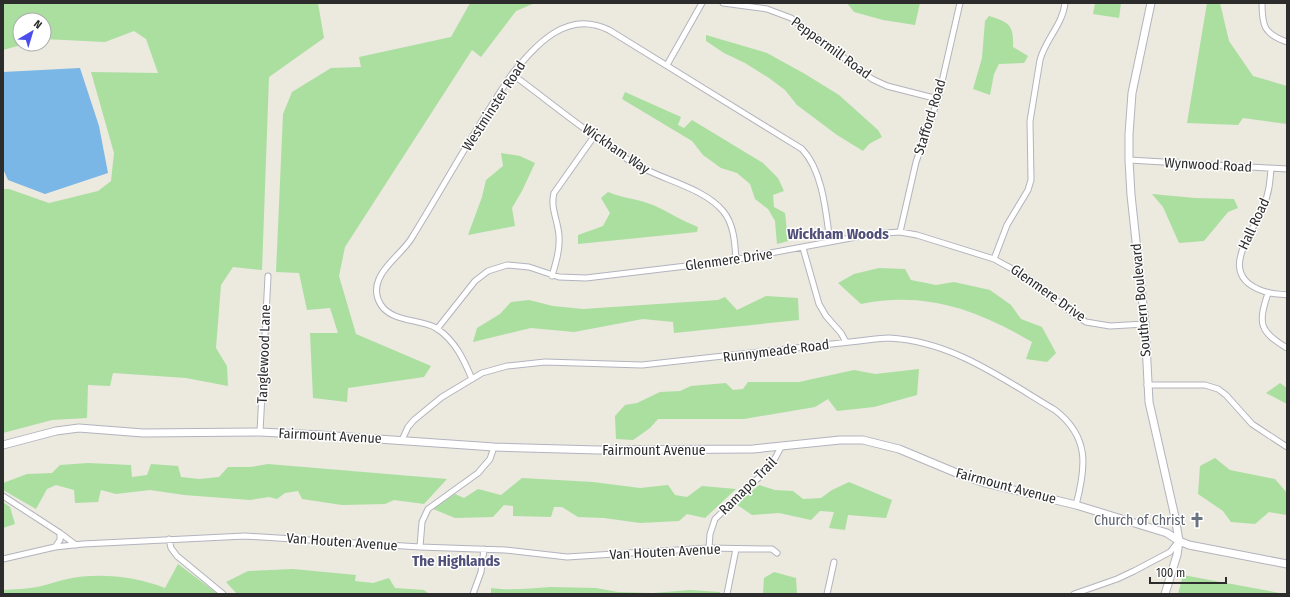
<svg xmlns="http://www.w3.org/2000/svg" width="1290" height="597" viewBox="0 0 1290 597" font-family="'Fira Sans Condensed',sans-serif">
<rect width="100%" height="100%" fill="#ece9df"/>
<!-- green -->
<path fill="#aadfa0" d="M3,3H318L324,38L269,77L262,270L233,267L221,285L216,348L227,366L228,386L186,378L113,373L110,386L88,385L87,418L52,420L3,433V189H9L49,203L98,191L111,181L114,153L91,72L158,73L146,39L134,31L105,42L44,39V20H20V44H25L3,50Z
M470,3H535L516,11L481,57L472,50L345,247L339,276L356,334L431,366L424,377L348,388L347,402L313,398L310,333H338L330,308L307,310L299,273L276,272L283,114L292,92L331,68L361,67L359,57L451,37Z
M847,3H920L915,25L883,20L854,12Z
M1095,3H1121L1119,18L1093,14Z
M1207,3H1220L1229,41L1253,76L1287,86V124L1243,118L1238,125L1187,123Z
M989,16C1009,22 1014,25 1013,47L1028,56L1024,63L999,64L994,74L990,95L973,89L982,58L985,21Z
M706,35L767,53L805,74L839,95L878,130L882,137L869,144L863,151L837,135L797,105L785,90L769,78L745,63L724,53L706,41Z
M625,92L681,117L678,125L684,128L692,120L763,163L778,178L784,191L773,195L774,207L785,213L788,241L777,244L775,221L768,209L755,199L750,184L737,173L721,168L703,155L692,141L622,99Z
M501,153L520,156L535,163L522,191L512,208L515,226L468,235L482,197L486,180L503,166Z
M608,192C622,198 638,199 653,205C669,212 682,221 698,227L697,232L578,244V235L603,226L610,213L601,198Z
M1152,194L1195,198L1234,199L1238,208L1228,212L1204,241L1179,243L1163,207Z
M879,268L905,269L911,280L936,285L954,282L990,290L1011,305L1021,319L1042,327L1056,353L1047,362L1026,359L1032,342C977,310 926,291 861,304L838,283L854,274Z
M766,296L798,298L799,320L674,333L673,322L643,319L574,332L531,328L473,342L477,328L500,314L511,302L529,300L553,306L583,309L718,300L725,297L737,310Z
M919,369L917,395L874,407L837,411L828,399L815,407L744,419H658L650,428L633,440L616,439L615,416L625,405L637,403L660,392L680,391L691,386L726,383L733,390L743,389L748,382H799L854,370L875,374Z
M1280,383L1287,388V404L1266,393Z
M1215,458L1230,470L1275,479L1287,493V515L1269,512L1255,524L1231,522L1223,511L1198,494L1200,466Z
M88,463L131,465L132,477L147,475L151,464L178,466L181,477L199,479L219,477L228,467H251L268,464L447,479L424,504L394,500L385,504L342,505L302,499L298,491L285,493L277,499L269,497L250,500L184,495L150,490L116,494L101,490L98,502L75,503L74,490L56,485L47,489L36,509L3,490V483L27,474L52,473L60,465Z
M522,478L593,482L640,488L668,485L675,495L687,497L702,486L736,489L705,518L687,514L679,521L640,523L604,518L578,517L562,507H554L551,517L513,516V506L504,505L493,517L455,518L433,509L455,494L464,498L478,489L501,495Z
M849,482L892,500L886,518L848,515L845,530L829,528L834,512L820,511L811,520L779,513L752,515L736,504L759,485L775,490L793,491L803,499L821,498L832,490Z
M3,502L10,507L15,524L3,528Z
M178,564L218,594H3V590C14,589 26,589 37,587C48,585 60,580 72,578C103,573 136,577 165,588Z
M293,569L356,575L355,581L373,583L389,578L395,588L424,590L429,594H237L226,582L248,571Z
M774,572L796,578L797,594H763L764,578Z
M1183,575L1285,594H1178Z
M551,587L596,588L618,592L653,593L690,590L720,592V594H491V588C511,591 531,588 551,587Z"/>
<!-- water -->
<path fill="#7ab6e6" d="M80,68L99,126L108,173L45,194L8,180L3,169V72Z"/>
<g fill="none" stroke-linecap="round" stroke-linejoin="round">
<defs>
<path id="minor" d="M723,3L767,9L791,18L872,79L887,86L938,99
M1262,3C1262,26 1264,34 1287,42
M667,65L702,3
M512,74C551,103 589,134 630,161C657,179 702,186 723,211C734,224 735,243 736,260
M1129,160L1287,169
M1271,168C1270,182 1269,194 1263,207C1252,235 1216,275 1263,291C1270,294 1279,294 1287,295
M900,232L916,162L938,99L960,3
M803,248L819,304L826,316L841,333L846,342
M994,259L1007,225L1028,190L1031,180L1030,121L1040,60C1045,40 1063,24 1065,3
M552,276C556,262 560,250 559,236C558,220 550,208 554,193L595,135
M1268,293C1258,324 1259,331 1287,348
M437,329L475,281L488,271L507,265L529,267L559,277L586,278L728,261L872,234L900,232L917,235L994,259L1027,277L1072,313L1086,322L1110,326L1145,324
M472,379C464,360 455,340 436,328C420,319 392,322 381,305C376,297 375,288 379,279C385,264 402,253 411,239C445,184 476,127 512,74C537,44 567,9 609,30L802,149C823,171 826,213 830,242
M1147,385H1205L1218,389L1226,395L1252,424L1287,447
M260,432L268,276
M402,440L408,427L414,420L442,397L482,373L507,366L545,362L642,365L859,341C869,340 879,338 889,338C952,341 1003,379 1055,410C1090,437 1086,467 1076,505
M3,496L60,533V540L55,547
M60,533L76,545
M169,539L171,548L177,556L223,594
M420,547L422,522L428,509L478,473L490,459L494,447
M709,548L710,534L715,519L771,466L781,447
M3,559L55,547L83,544L245,536L420,547L505,550L567,557L709,548L767,549H772L777,553
M473,594L481,572L484,549
M727,594L736,549
M827,594L834,562
M1074,594L1117,579L1134,571L1170,552L1178,542"/>
<path id="secondary" d="M1151,3L1132,93L1129,134V160L1131,195L1145,324L1149,402L1175,517L1179,541L1177,555L1165,594
M3,445L56,431L79,428L143,433L260,432L320,435L494,447L598,450L753,449L840,440H863L899,449L959,474L985,483L1076,505L1167,533L1179,541L1189,545L1287,564"/>
</defs>
<!-- minor casing -->
<use href="#minor" stroke="#b3b3be" stroke-width="7"/>
<!-- secondary casing -->
<use href="#secondary" stroke="#b3b3be" stroke-width="9"/>
<!-- minor -->
<use href="#minor" stroke="#fff" stroke-width="5"/>
<!-- secondary -->
<use href="#secondary" stroke="#fff" stroke-width="7"/>
</g>
<!-- icons -->
<defs>
<symbol id="church-bare" viewBox="-9 -9 18 18"><path d="M-1.2-6h2.4v3.5h3.3v2.4h-3.3V6h-2.4V-.1h-3.3v-2.4h3.3Z" fill="#6b7280" stroke="#fff" stroke-width="2.5" paint-order="stroke"/></symbol>
</defs>
<g fill-rule="evenodd">
<use href="#church-bare" x="1186" y="509" width="22" height="22"/>
</g>
<g text-anchor="middle" dominant-baseline="central" stroke-width="3" stroke-linejoin="round" paint-order="stroke">
<!-- street labels -->
<g font-size="14" fill="#2c2c2c" stroke="#fff">
<text transform="translate(831 48) rotate(36)">Peppermill Road</text>
<text transform="translate(494 106) rotate(-57)">Westminster Road</text>
<text transform="translate(930 117) rotate(-73)">Stafford Road</text>
<text transform="translate(616 149) rotate(34)">Wickham Way</text>
<text transform="translate(1208 165) rotate(3)">Wynwood Road</text>
<text transform="translate(1254 224) rotate(-65)">Hall Road</text>
<text transform="translate(729 260) rotate(-8)">Glenmere Drive</text>
<text transform="translate(1048 293) rotate(35)">Glenmere Drive</text>
<text transform="translate(1141 300) rotate(-95)">Southern Boulevard</text>
<text transform="translate(776 351) rotate(-7)">Runnymeade Road</text>
<text transform="translate(264 354) rotate(-88)">Tanglewood Lane</text>
<text transform="translate(330 436) rotate(3)">Fairmount Avenue</text>
<text x="654" y="450">Fairmount Avenue</text>
<text transform="translate(748 486) rotate(-45)">Ramapo Trail</text>
<text transform="translate(1006 486) rotate(15)">Fairmount Avenue</text>
<text transform="translate(342 542) rotate(4)">Van Houten Avenue</text>
<text transform="translate(665 552) rotate(-3)">Van Houten Avenue</text>
</g>
<!-- worship labels -->
<g font-size="14" fill="#5b616d" stroke="#fff" text-anchor="end">
<text x="1185" y="520">Church of Christ</text>
</g>
<!-- neighbourhood labels -->
<g font-size="15" font-weight="bold" fill="#4f4f7a" stroke="#fff">
<text x="838" y="234">Wickham Woods</text>
<text x="456" y="561">The Highlands</text>
</g>
</g>
<!-- border -->
<rect width="1290" height="597" fill="none" stroke="#2c2c2c" stroke-width="8"/>
<!-- north arrow -->
<g transform="translate(32 32) rotate(38)"><circle r="19" fill="#ffffff" stroke="#ababab"/>
<path d="M0-3L7 15L0 10L-7 15Z" fill="#4b4ded"/>
<text y="-6" font-size="11" font-weight="bold" text-anchor="middle" fill="#2c2c2c">N</text>
</g>
<!-- scale -->
<path d="M1150 577v6h76v-6" fill="none" stroke="#2c2c2c" stroke-width="2"/>
<text x="1156" y="577" font-size="12" fill="#2c2c2c" stroke="#ffffff" stroke-width="3" paint-order="stroke">100 m</text>
</svg>
